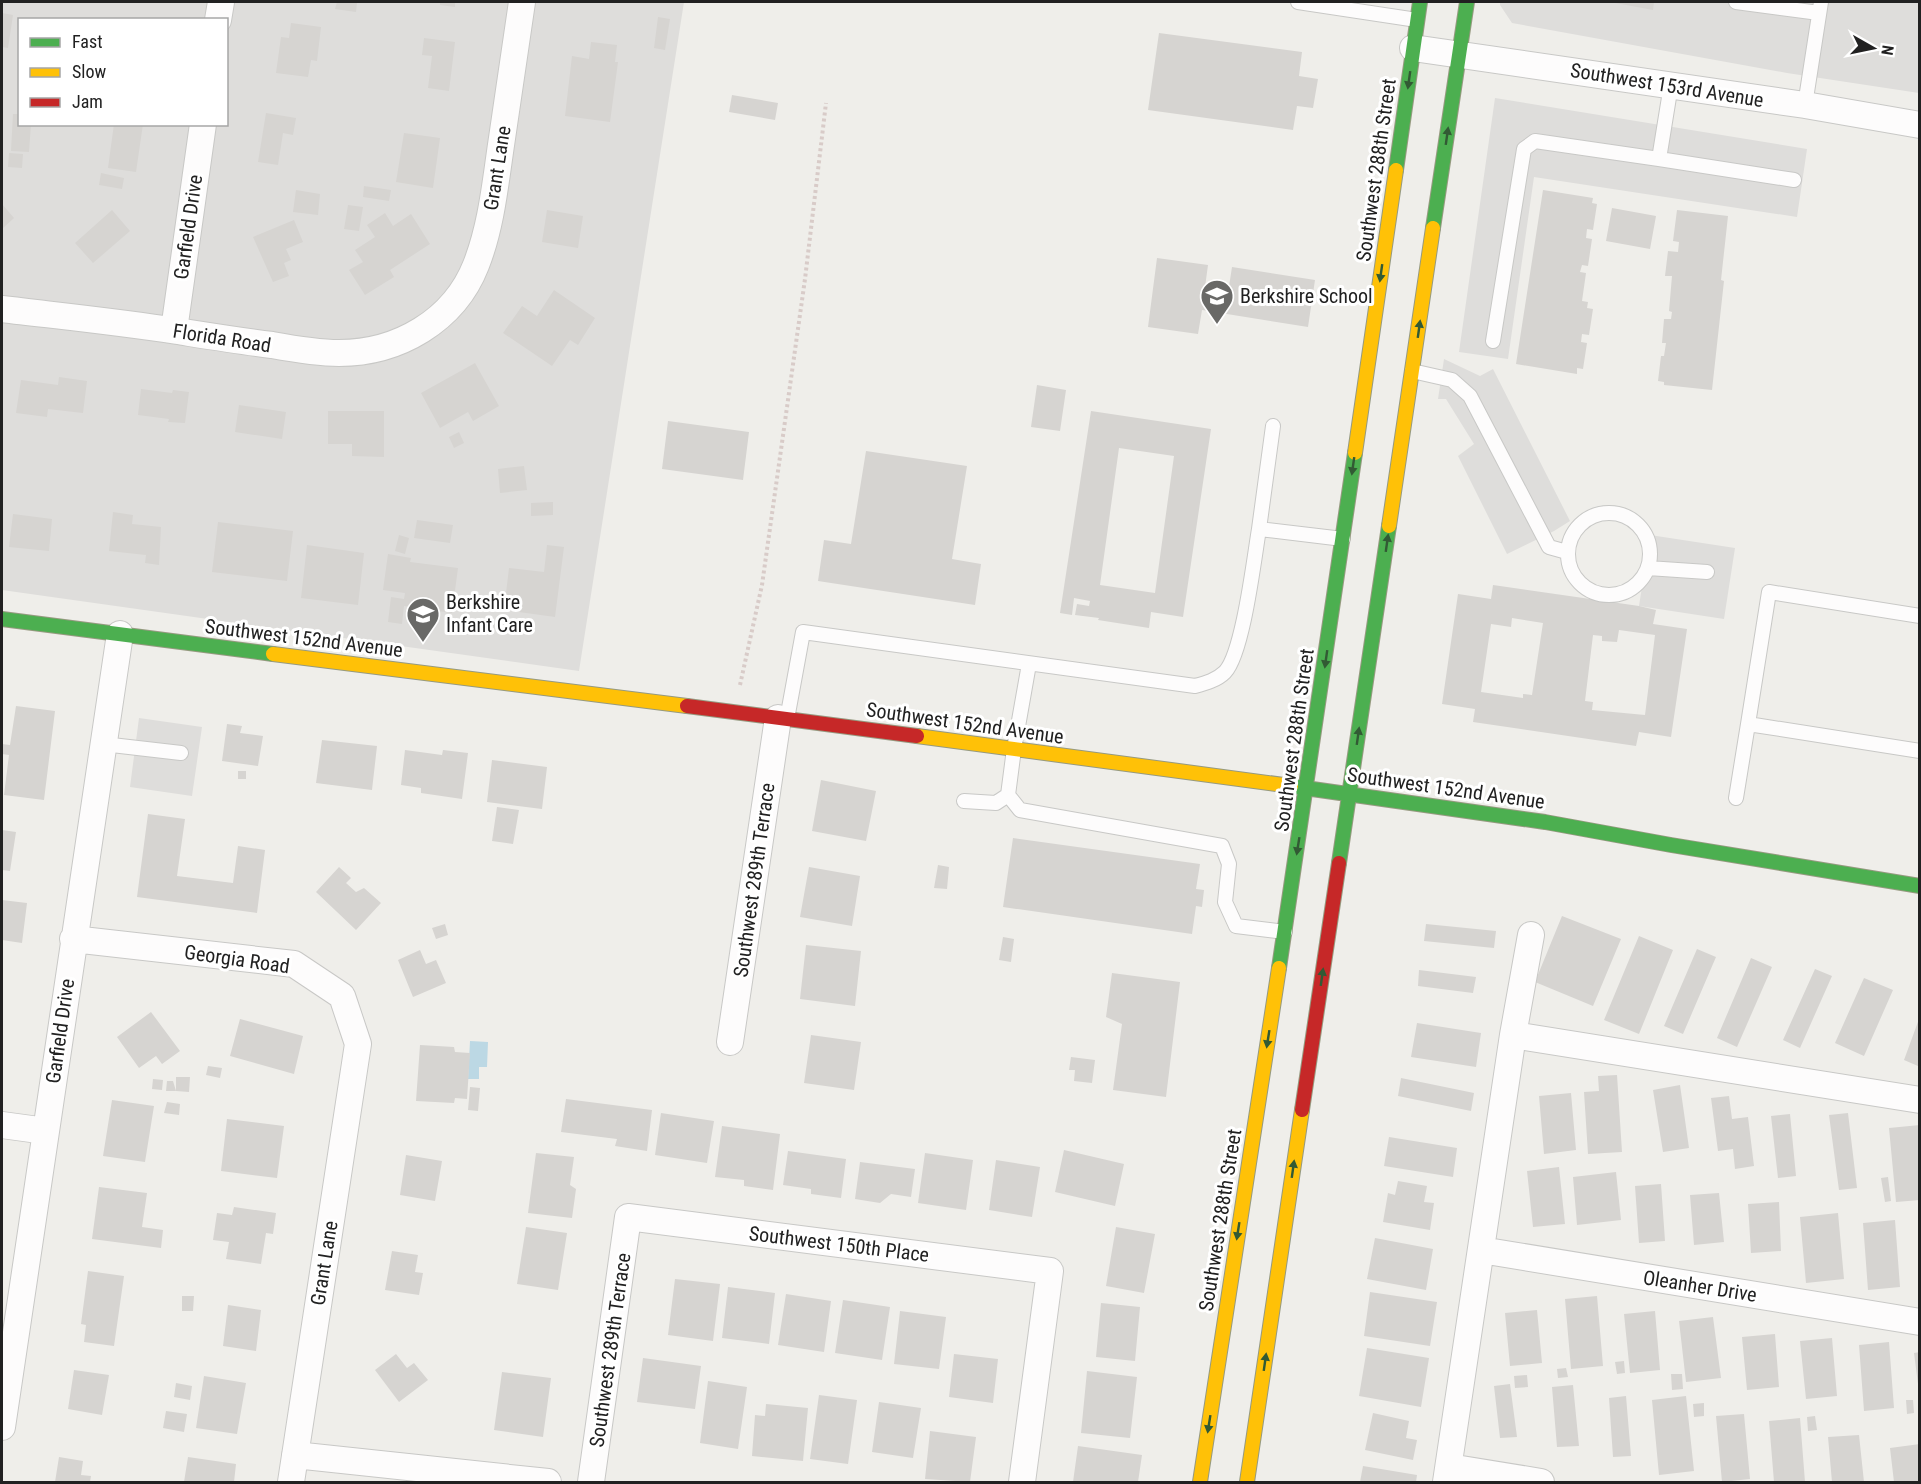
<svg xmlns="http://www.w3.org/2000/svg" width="1921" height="1484" viewBox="0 0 1921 1484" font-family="'Roboto Condensed',sans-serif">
<rect width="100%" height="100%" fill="#efeeea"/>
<!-- residential -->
<path fill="#dedddb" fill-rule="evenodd" d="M2,2H684L579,671L2,590ZM20,20H226V124H20Z
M1500,2H1919V93L1787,73L1512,23L1500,5Z
M1495,98L1807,149L1797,217L1534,177L1508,359L1459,352Z
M1444,359L1480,376L1493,369L1570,521L1554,531L1507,554L1458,456L1474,444L1446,399H1438Z
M1650,535L1735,548L1724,619L1639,606Z
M139,718L202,727L192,796L130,787Z"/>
<!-- water -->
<path fill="#bcd8e4" d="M470,1041L488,1042L487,1067H479V1079H468Z"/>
<!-- building -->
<path fill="#d6d4d1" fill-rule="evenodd" d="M337,2L357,3L356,12L335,9Z
M440,2H455V7L440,5Z
M1610,2H1654L1653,10Z
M2,13L13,15L8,48L2,47Z
M658,17L670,19L665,50L654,48Z
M291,23L321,27L317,61L311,60L308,77L276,73L281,37L289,38Z
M1159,33L1302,52L1299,76L1318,79L1313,108L1297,106L1293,130L1148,110Z
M424,38L455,42L449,91L428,88L432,56L422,55Z
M591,42L617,45L615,62H618L610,122L565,116L572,56L589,59Z
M732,95L778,103L775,120L729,112Z
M266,113L296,118L293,135L283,133L278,165L258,162Z
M13,114H20V124H31L29,152L11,151Z
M114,124H143L136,172L108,168Z
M404,133L440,138L433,188L396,182Z
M9,153L23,154L22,168L8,167Z
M101,173L124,178L122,189L99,185Z
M364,186L391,190L389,201L363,197Z
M296,190L320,194L318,215L293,212Z
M1543,190L1593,198L1592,203L1597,204L1593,230L1587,229L1586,238L1592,239L1588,266L1582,265L1580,272L1586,273L1582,301L1588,302L1587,308L1593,309L1589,335L1582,334L1581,342L1587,343L1583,369L1577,368V374L1516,364Z
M2,204L14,218L2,229Z
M348,205L363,207L359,231L344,229Z
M1612,208L1656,216L1650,249L1606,241Z
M112,210L130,231L93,263L75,243Z
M547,210L583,216L578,248L542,242Z
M1677,210L1728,216L1721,280L1724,281L1712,390L1664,385V382L1658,381L1661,356H1664L1666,343H1662L1664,319H1671L1672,312L1669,311L1672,276H1665L1668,251L1678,252L1679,242L1673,241Z
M385,213L393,226L411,214L430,244L390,270L394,277L365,295L349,270L363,262L355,250L375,237L367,225Z
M294,220L303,242L286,249L291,260L284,263L289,276L273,282L253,237Z
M1157,258L1208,265L1203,302L1226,306L1232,267L1315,280L1308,327L1202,310L1198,334L1148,327Z
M554,290L595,318L578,345L570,340L552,366L503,333L522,306L537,316Z
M475,363L499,406L473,421L468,412L440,428L421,393Z
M59,377L87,381L83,413L48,409L47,417L16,413L21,380L58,385Z
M1037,385L1066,390L1060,431L1031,427Z
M141,389L172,393L173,390L189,392L185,423L168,422L169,419L138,415Z
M239,405L286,412L282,439L235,432Z
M328,411H384V457L352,456V444H328Z
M1091,411L1211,429L1183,617L1151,612L1149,628L1098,620L1099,618L1075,615L1077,604L1089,606L1090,601L1074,598L1072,615L1060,613ZM1119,448L1174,456L1155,593L1100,585Z
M668,421L749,432L743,480L662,469Z
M459,432L464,443L454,448L449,437Z
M866,451L967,466L952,559L981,564L975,605L818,581L824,540L851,544Z
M524,466L527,490L500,493L498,469Z
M553,502V515L531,516V503Z
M113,512L133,515L132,524L161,527L159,565L145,563L146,555L109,551Z
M13,514L52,519L49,551L9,547Z
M417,520L453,525L450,543L414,538Z
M218,522L293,531L287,581L212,572Z
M399,535L409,538L405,554L395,551Z
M307,545L364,553L358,605L301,598Z
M547,545L564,547L555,617L504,610L509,568L544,572Z
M388,554L411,558L410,562L458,568L452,613L404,606L402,624L388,622L391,597L404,599L405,593L383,590Z
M1493,585L1639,606L1656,610L1653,624L1687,629L1671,737L1639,732L1636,746L1473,722L1475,709L1442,704L1458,594L1491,599ZM1512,618L1543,623L1532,695L1523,694V698L1481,692L1491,624L1511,627ZM1619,630L1655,635L1645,715L1592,710L1593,702L1585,701L1593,635L1602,636V641L1617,642Z
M16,706L55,711L44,800L4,795L9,755L2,754V744L10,745Z
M227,724L242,726L240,733L263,736L258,766L222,761Z
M322,740L377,746L372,790L316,783Z
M405,750L442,755L443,750L468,753L462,799L421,793V788L401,785Z
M492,760L547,767L542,809L487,802Z
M238,771H246V779H238Z
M821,780L876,791L866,841L812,831Z
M497,807L519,810L513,844L492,841Z
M148,814L185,819L177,876L233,883L238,846L265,850L257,913L137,897Z
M2,830L16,832L10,871L2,870Z
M1013,838L1200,864L1196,889L1204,890L1202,907L1196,906L1192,934L1003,907Z
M938,865L949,867L947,889L934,888Z
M339,867L351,878L346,883L356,892L364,888L381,903L356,930L316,892Z
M809,867L860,876L852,926L800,917Z
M2,900L27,903L22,943L2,940Z
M1562,916L1621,939L1593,1006L1535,982Z
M445,924L448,935L436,939L432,928Z
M1426,924L1496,931L1494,948L1424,941Z
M1639,936L1673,950L1639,1034L1604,1020Z
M1003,937L1014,939L1011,962L999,960Z
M806,945L861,951L855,1006L800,999Z
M1697,949L1716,957L1683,1034L1664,1026Z
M420,950L426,964L436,960L446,983L413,997L398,960Z
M1751,958L1772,967L1737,1047L1717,1038Z
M1815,969L1832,976L1800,1048L1783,1040Z
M1419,970L1476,977L1473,993L1418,986Z
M1112,973L1180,982L1166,1097L1113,1090L1122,1024L1106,1017Z
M1864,978L1893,990L1864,1056L1835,1043Z
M151,1012L180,1051L162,1064L156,1056L139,1068L117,1037Z
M240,1019L303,1036L294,1074L230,1056Z
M1919,1019L1920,1063L1918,1066L1904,1060Z
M1417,1023L1481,1033L1476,1067L1411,1057Z
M811,1035L861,1042L854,1090L804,1083Z
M420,1045L454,1047L455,1052L470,1053L467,1099L455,1098L454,1103L416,1101Z
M1071,1057L1095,1060L1092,1083L1074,1081L1075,1070H1069Z
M208,1066L222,1068L220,1078L206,1075Z
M1617,1075L1622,1152L1588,1154L1584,1092L1599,1091L1598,1076Z
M176,1077H190L189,1092L176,1091Z
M1401,1078L1474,1093L1471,1111L1398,1096Z
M153,1079L163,1080L162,1090L152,1089Z
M167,1081H173L176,1091H166Z
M1680,1085L1689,1148L1663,1152L1653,1090Z
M470,1087L480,1088L478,1111L468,1110Z
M1571,1093L1576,1150L1544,1154L1539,1096Z
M1729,1096L1732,1119L1748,1117L1754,1166L1735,1169L1733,1149L1718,1151L1711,1098Z
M566,1099L652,1110L647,1151L615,1146L617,1139L561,1132Z
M112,1100L154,1106L145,1162L103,1156Z
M167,1102L180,1104L179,1115L164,1113Z
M661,1113L714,1121L707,1163L655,1155Z
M1848,1113L1857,1188L1839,1190L1829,1115Z
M1790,1114L1796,1176L1778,1178L1771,1116Z
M227,1119L284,1126L277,1178L221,1171Z
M1920,1125V1200L1896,1202L1889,1128Z
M722,1126L780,1134L773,1190L744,1186V1180L715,1177Z
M1389,1137L1457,1148L1453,1177L1384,1166Z
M1064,1150L1124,1164L1115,1206L1055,1192Z
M788,1151L846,1159L841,1198L811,1194V1189L783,1185Z
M536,1153L574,1157L570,1185L576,1189L572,1218L528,1213Z
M925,1153L973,1160L966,1210L918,1203Z
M406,1155L442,1161L435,1201L400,1195Z
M996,1160L1040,1167L1032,1217L989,1210Z
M860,1162L915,1169L911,1197L891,1194L880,1203L855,1199Z
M1559,1167L1565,1224L1533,1227L1527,1171Z
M1616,1172L1621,1220L1577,1225L1573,1177Z
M1888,1177L1891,1201L1885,1202L1881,1178Z
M1398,1181L1427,1186L1424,1202L1434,1203L1430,1230L1383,1222L1388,1193L1395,1195Z
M1661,1184L1665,1241L1639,1243L1635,1186Z
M99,1187L147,1193L142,1227L163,1230L161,1248L92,1239Z
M1719,1193L1724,1242L1694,1245L1690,1195Z
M1779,1202L1781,1251L1751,1253L1748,1204Z
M234,1207L276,1213L273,1234L266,1233L261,1264L226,1259L229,1242L213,1240L217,1213L232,1215Z
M1838,1213L1844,1279L1806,1283L1800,1217Z
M1895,1220L1900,1287L1868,1290L1863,1223Z
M526,1227L567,1233L558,1290L517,1284Z
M1116,1227L1155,1234L1144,1293L1106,1286Z
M1375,1238L1433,1249L1426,1290L1367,1279Z
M392,1251L418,1255L415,1272L423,1273L419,1295L385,1290Z
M88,1271L124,1276L114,1346L84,1342L86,1325L81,1324Z
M675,1279L720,1284L713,1341L668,1335Z
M728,1287L775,1293L769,1344L722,1338Z
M1370,1292L1437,1302L1430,1346L1364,1336Z
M786,1294L831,1301L824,1352L778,1345Z
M182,1296H194L193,1311H182Z
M1597,1296L1603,1366L1571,1369L1565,1299Z
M843,1300L890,1307L882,1360L835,1353Z
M1101,1303L1140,1307L1135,1361L1096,1357Z
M228,1305L261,1310L256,1351L223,1346Z
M1537,1310L1542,1363L1510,1366L1505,1313Z
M900,1311L946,1317L939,1369L894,1364Z
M1655,1311L1660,1370L1630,1373L1624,1314Z
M1713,1317L1721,1378L1686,1382L1679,1321Z
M1775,1334L1779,1387L1747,1390L1742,1337Z
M1832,1338L1837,1396L1806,1399L1800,1341Z
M1889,1342L1894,1408L1864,1411L1859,1345Z
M1367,1348L1429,1358L1421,1407L1359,1396Z
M1920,1352V1384H1918L1914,1353Z
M396,1354L407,1368L414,1363L428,1380L399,1402L375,1370Z
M954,1354L998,1359L993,1403L949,1397Z
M643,1358L701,1366L695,1409L637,1402Z
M1624,1361L1625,1373L1617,1374L1615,1362Z
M1566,1368L1568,1377L1558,1378L1557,1369Z
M74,1370L109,1375L102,1415L68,1409Z
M1087,1371L1137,1377L1130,1438L1081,1433Z
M502,1372L551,1378L543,1437L494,1430Z
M1671,1374H1682L1683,1389L1672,1390Z
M1527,1375L1528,1387L1515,1388L1514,1376Z
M204,1376L246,1383L237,1434L196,1428Z
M708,1381L747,1387L738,1449L700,1443Z
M176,1383L192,1386L190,1400L174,1397Z
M1510,1384L1517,1437L1500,1438L1494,1386Z
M1573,1385L1579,1446L1557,1447L1552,1387Z
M819,1395L857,1400L848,1464L810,1459Z
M1626,1396L1631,1456L1613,1457L1609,1398Z
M1686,1396L1694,1471L1659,1475L1652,1400Z
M1906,1400H1913L1914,1413L1907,1414Z
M879,1402L921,1408L913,1458L872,1452Z
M1704,1403V1416L1694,1417L1693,1404Z
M766,1404L808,1408L803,1461L752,1456L755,1415L765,1416Z
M166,1411L187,1414L184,1432L163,1428Z
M1373,1413L1409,1421L1406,1438L1417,1440L1413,1460L1365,1450Z
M1744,1414L1750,1479L1722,1482L1716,1416Z
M1815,1416L1817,1430L1808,1431L1807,1417Z
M1800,1418L1805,1482H1774L1769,1421Z
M930,1431L976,1437L970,1482L925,1479Z
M1859,1435L1864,1482H1832L1828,1437Z
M1920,1444V1482H1894L1890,1448Z
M1078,1446L1142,1455L1138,1482H1073Z
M59,1457L83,1461L81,1475L91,1476L90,1482H55Z
M188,1457L236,1464L234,1482H184Z
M1363,1466L1417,1475L1416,1482H1360Z"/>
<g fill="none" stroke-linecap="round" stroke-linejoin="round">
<defs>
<path id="lane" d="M1298,2L1417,20
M1736,2L1819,13
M1671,85L1659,159L1794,180
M1805,105L1821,2
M1493,341L1524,149L1535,141L1659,159
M1412,371L1452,380L1470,396L1549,547L1567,552
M1568 554a41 41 0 1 1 82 0a41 41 0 1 1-82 0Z
M1259,529L1273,426
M1648,568L1707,572
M1920,616L1769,592L1748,724L1920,751
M1029,664L1014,749L1008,795L1020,810L1222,846L1229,864L1225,902L1236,926L1285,932
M787,719L803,632L1195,686C1206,683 1217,680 1225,672C1243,653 1254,559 1259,529L1343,539
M103,744L181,753
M1736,798L1748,724
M964,801L996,803L1008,795"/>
<path id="street" d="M218,20L221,2
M1413,48L1805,105L1920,125
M2,309C60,316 119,322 177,331C209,336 240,341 272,345C294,349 317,353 339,353C398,353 454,321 476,265C491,227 495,186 501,145C508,97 515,49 522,2
M174,330L203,124
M73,939L294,964L342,996L358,1044L291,1482
M1513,1035L1920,1100
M730,1042L778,718
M2,1125L46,1131
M1481,1250L1920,1322
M2,1427L120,634
M295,1455L548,1482
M1449,1467L1541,1482
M591,1482L628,1217L1050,1271L1022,1482
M1446,1482L1513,1035L1531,935"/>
<path id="fast" d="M1396,170L1420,2
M1433,228L1467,2
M2,619L273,654
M1291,786L1545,822L1671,845L1920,886
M1339,863L1389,526
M1279,968L1355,453"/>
<path id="slow" d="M1355,453L1396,170
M1389,526L1433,228
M273,654L687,706
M917,736L1291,786
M1200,1482L1279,968
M1247,1482L1302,1110"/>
<path id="jam" d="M687,706L917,736
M1302,1110L1339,863"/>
</defs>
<!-- lane casing -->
<use href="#lane" stroke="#c8c8c6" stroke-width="16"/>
<!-- street casing -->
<use href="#street" stroke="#c8c8c6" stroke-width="28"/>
<!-- fast casing -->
<use href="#fast" stroke="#969a80" stroke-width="16"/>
<!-- slow casing -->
<use href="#slow" stroke="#969a80" stroke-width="16"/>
<!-- jam casing -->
<use href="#jam" stroke="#969a80" stroke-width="16"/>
<!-- path -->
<path stroke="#d8cbc8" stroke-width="4" stroke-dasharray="3 3" stroke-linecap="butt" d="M740,685L762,585L805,279L826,103"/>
<!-- lane -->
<use href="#lane" stroke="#fdfcfc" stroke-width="14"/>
<!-- street -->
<use href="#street" stroke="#fdfcfc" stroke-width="26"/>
<!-- fast -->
<use href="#fast" stroke="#4caf50" stroke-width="14"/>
<!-- slow -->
<use href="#slow" stroke="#ffc107" stroke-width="14"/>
<!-- jam -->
<use href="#jam" stroke="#c62828" stroke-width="14"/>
</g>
<!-- one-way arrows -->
<defs><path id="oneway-solid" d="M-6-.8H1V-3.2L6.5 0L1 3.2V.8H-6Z" transform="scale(1.5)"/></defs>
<g fill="#325a34">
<use href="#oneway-solid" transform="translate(1409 80) rotate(98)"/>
<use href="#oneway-solid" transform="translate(1447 136) rotate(-82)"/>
<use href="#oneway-solid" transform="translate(1381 273) rotate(98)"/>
<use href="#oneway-solid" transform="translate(1419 329) rotate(-82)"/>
<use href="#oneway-solid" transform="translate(1353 466) rotate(98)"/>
<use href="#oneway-solid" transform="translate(1387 543) rotate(-82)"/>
<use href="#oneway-solid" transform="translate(1326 659) rotate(98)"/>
<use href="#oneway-solid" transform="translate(1358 736) rotate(-82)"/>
<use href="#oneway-solid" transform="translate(1298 846) rotate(99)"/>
<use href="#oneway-solid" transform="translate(1322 977) rotate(-82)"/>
<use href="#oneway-solid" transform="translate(1268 1039) rotate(99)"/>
<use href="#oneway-solid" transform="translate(1293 1169) rotate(-82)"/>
<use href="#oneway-solid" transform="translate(1238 1231) rotate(99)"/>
<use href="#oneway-solid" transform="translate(1265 1362) rotate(-82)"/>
<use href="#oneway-solid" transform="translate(1209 1424) rotate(99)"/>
</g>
<!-- icons -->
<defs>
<symbol id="school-pin" viewBox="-11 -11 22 30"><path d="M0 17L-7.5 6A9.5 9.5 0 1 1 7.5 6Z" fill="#696967" stroke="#fff"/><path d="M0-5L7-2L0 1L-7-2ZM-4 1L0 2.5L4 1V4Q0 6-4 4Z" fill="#fff"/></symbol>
</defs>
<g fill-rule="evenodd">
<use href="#school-pin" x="1198" y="277" width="38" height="52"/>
<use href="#school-pin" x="404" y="595" width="38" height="52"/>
</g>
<g text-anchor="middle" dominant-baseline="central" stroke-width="6" stroke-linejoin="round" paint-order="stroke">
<!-- street labels -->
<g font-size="20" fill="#212121" stroke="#fff">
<text transform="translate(1667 85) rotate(9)">Southwest 153rd Avenue</text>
<text transform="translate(497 168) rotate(-81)">Grant Lane</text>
<text transform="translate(1376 170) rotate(-82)">Southwest 288th Street</text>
<text transform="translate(188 227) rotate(-82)">Garfield Drive</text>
<text transform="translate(222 338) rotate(9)">Florida Road</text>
<text transform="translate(304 638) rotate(7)">Southwest 152nd Avenue</text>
<text transform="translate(965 723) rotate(8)">Southwest 152nd Avenue</text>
<text transform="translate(1294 740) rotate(-82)">Southwest 288th Street</text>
<text transform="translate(1446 788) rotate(8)">Southwest 152nd Avenue</text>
<text transform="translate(754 880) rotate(-82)">Southwest 289th Terrace</text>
<text transform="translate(237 959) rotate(8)">Georgia Road</text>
<text transform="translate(60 1031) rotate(-82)">Garfield Drive</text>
<text transform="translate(1220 1220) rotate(-81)">Southwest 288th Street</text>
<text transform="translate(839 1244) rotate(7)">Southwest 150th Place</text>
<text transform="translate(324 1263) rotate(-81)">Grant Lane</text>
<text transform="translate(1700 1286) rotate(9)">Oleanher Drive</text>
<text transform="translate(610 1350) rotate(-82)">Southwest 289th Terrace</text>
</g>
<!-- poi labels -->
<g font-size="20" fill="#212121" stroke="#fff" text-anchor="start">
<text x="1240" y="296">Berkshire School</text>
<text x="446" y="602">Berkshire<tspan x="446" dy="23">Infant Care</tspan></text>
</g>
</g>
<!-- border -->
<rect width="1921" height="1484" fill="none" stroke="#212121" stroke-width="6"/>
<!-- legend -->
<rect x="18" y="18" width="210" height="108" fill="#ffffff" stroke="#a6a6a6" stroke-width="1.5"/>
<rect x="30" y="38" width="30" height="9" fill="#4caf50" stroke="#a6a6a6" stroke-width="1.5"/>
<text x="72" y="48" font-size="18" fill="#212121">Fast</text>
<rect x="30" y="68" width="30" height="9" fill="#ffc107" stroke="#a6a6a6" stroke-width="1.5"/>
<text x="72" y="78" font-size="18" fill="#212121">Slow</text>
<rect x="30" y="98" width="30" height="9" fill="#c62828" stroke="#a6a6a6" stroke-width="1.5"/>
<text x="72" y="108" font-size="18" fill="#212121">Jam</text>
<!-- north arrow -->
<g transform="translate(1873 48) rotate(99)" stroke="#ffffff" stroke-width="4.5" paint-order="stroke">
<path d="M0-4.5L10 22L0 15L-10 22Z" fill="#212121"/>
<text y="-9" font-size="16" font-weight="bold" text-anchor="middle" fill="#212121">N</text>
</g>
</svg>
